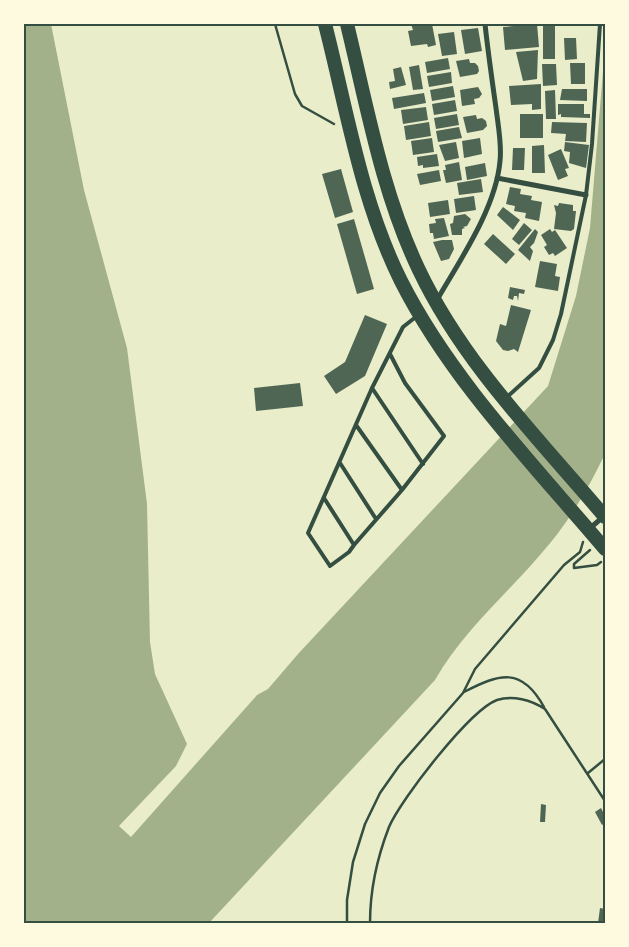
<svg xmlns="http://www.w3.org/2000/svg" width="629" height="947" viewBox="0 0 629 947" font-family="'Public Sans',sans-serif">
<rect width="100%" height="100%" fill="#e9edc9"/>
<!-- water -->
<path fill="#a3b18a" d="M24,24H51L84,190L127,348L147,504L150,642L155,674L187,744L176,766L119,826L131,837L257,695L268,689L298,654L548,386L576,296L590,228L605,47V454C590,485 573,515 551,542C513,589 465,628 435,680L209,923H24Z"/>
<!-- building -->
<path fill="#4f6655" d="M411,24H432L436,45L428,47L427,44L411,46L408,31L413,30Z
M537,24L539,47L505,50L503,27Z
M543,25L555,26V59H543Z
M478,28L482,51L465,54L461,30Z
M454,32L457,54L442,56L438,34Z
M564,38H576L577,59L565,60Z
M538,50L537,79L523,81L516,52Z
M448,58L450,69L427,73L425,62Z
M469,59L470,63H475L478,66L479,71L477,74L460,77L456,61Z
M570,63H585V84H571Z
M542,64H556L557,85L543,86Z
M419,65L423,89L413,90L409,67Z
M401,67L406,85L390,89L389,82L395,81L393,69Z
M451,72L452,83L429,87L427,76Z
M541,84V109L532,110V104L511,105L509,86Z
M453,86L455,97L432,101L430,90Z
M478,87L482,94L479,98L474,99L475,104L462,106L460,90Z
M562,89H587V101L560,100Z
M555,90L556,119H546L545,91Z
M424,93L426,103L394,109L392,98Z
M455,100L457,111L434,115L432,104Z
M558,104H584V114H590V118L561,117V114L558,115Z
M426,107L428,120L403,124L401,110Z
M457,114L459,125L436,129L434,118Z
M520,114H543V138H520Z
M476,115L477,119L482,118L486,121L487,126L483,130L467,133L463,117Z
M429,122L431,136L406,140L404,126Z
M552,122L587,123L586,142L565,141L566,134L551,133Z
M459,127L462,138L438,142L436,131Z
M432,138L434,152L413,155L411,141Z
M480,138L482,154L464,158L462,141Z
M456,142L459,158L445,161L439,145Z
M565,142L589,145L586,168L569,163L570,152L564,151Z
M544,145L545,173H532V146Z
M513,148H525L524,170H512Z
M561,149L569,168L565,169L568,176L558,180L548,155Z
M437,154L439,166L423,168V165L418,166L417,157Z
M459,162L462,180L446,183L443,170H446L445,165Z
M485,163L487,176L467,180L465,167Z
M341,169L353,212L335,218L322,174Z
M439,170L441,181L420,185L417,174Z
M481,179L483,192L459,195L457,183Z
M510,187L521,189L520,194L532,196L531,200L542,202L539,221L525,218L526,213L514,211L515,206L506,204Z
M474,196L476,210L456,213L454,199Z
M448,200L450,214L430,217L428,203Z
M559,203L573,205V211H576L574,229L571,231L554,229L556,213L554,205L558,206Z
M503,207L520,220L513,230L497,215Z
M465,214L471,219L467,226L463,227L465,228L462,229V235H452L450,224L453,223L454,216Z
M444,218L449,236L434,239L433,233H430L429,224L436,223L435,219Z
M354,219L374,289L357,294L337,224Z
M524,223L532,230L519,245L512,239Z
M535,229L538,232L534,243L530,247L533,251L530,261L518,250Z
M550,229L552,232L555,230L567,248L555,256L553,253L549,255L544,247L547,245L541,235Z
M493,234L515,254L506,264L484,244Z
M442,240H452L454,249L449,259L441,261L433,242Z
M540,261L557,264L555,276L560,277L558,291L535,287Z
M510,287L525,290L524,294L519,293L518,301L517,296H514L513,300L508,298Z
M511,305L531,310L518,352L514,349L508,351L503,350L496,341L500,324L506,326Z
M365,315L387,324L365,376L336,394L324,376L345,362Z
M300,383L303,406L256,411L254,388Z
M541,804L546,805L545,822H540Z
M601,808L605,816V823L602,825L595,812Z
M600,908L605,909L603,923H598Z"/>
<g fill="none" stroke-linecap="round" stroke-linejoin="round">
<!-- path -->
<path stroke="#344e41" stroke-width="2.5" d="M275,24L295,94L302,106L334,124
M590,550L574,564V568L597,565L601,562
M464,692C500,673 522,667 544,707
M588,773L605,759
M347,923V900L353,862L365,824L380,793L399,766L463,693L475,669L564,565L580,552L583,542
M370,923C370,889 377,858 389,827C401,799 470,710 497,700C513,695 531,700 545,709L605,801"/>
<!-- service -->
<path stroke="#344e41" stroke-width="4" d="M372,388L423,464
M507,397L539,368L553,340L561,314L586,195L592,144L600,24
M356,425L402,490
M340,463L376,519
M324,498L354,545L402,490L444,436L405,383L390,354
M354,545L349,552L330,566L308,533L372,388L403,327L417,316"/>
<!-- minor -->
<path stroke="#344e41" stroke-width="5" d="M497,178L586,195
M437,300C460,260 496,208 500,161C502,144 498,125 496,108C492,80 488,52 485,24
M589,529L603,517"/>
<!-- trunk -->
<path stroke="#344e41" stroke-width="14" d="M325,24C347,110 361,201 401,281C451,380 534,465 605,549
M347,24C367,106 382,193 419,270C463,363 539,439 605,517"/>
</g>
<!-- border -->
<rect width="629" height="947" fill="none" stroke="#fefae0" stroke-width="50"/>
<rect x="25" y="25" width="579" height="897" fill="none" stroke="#344e41" stroke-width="2"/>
</svg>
